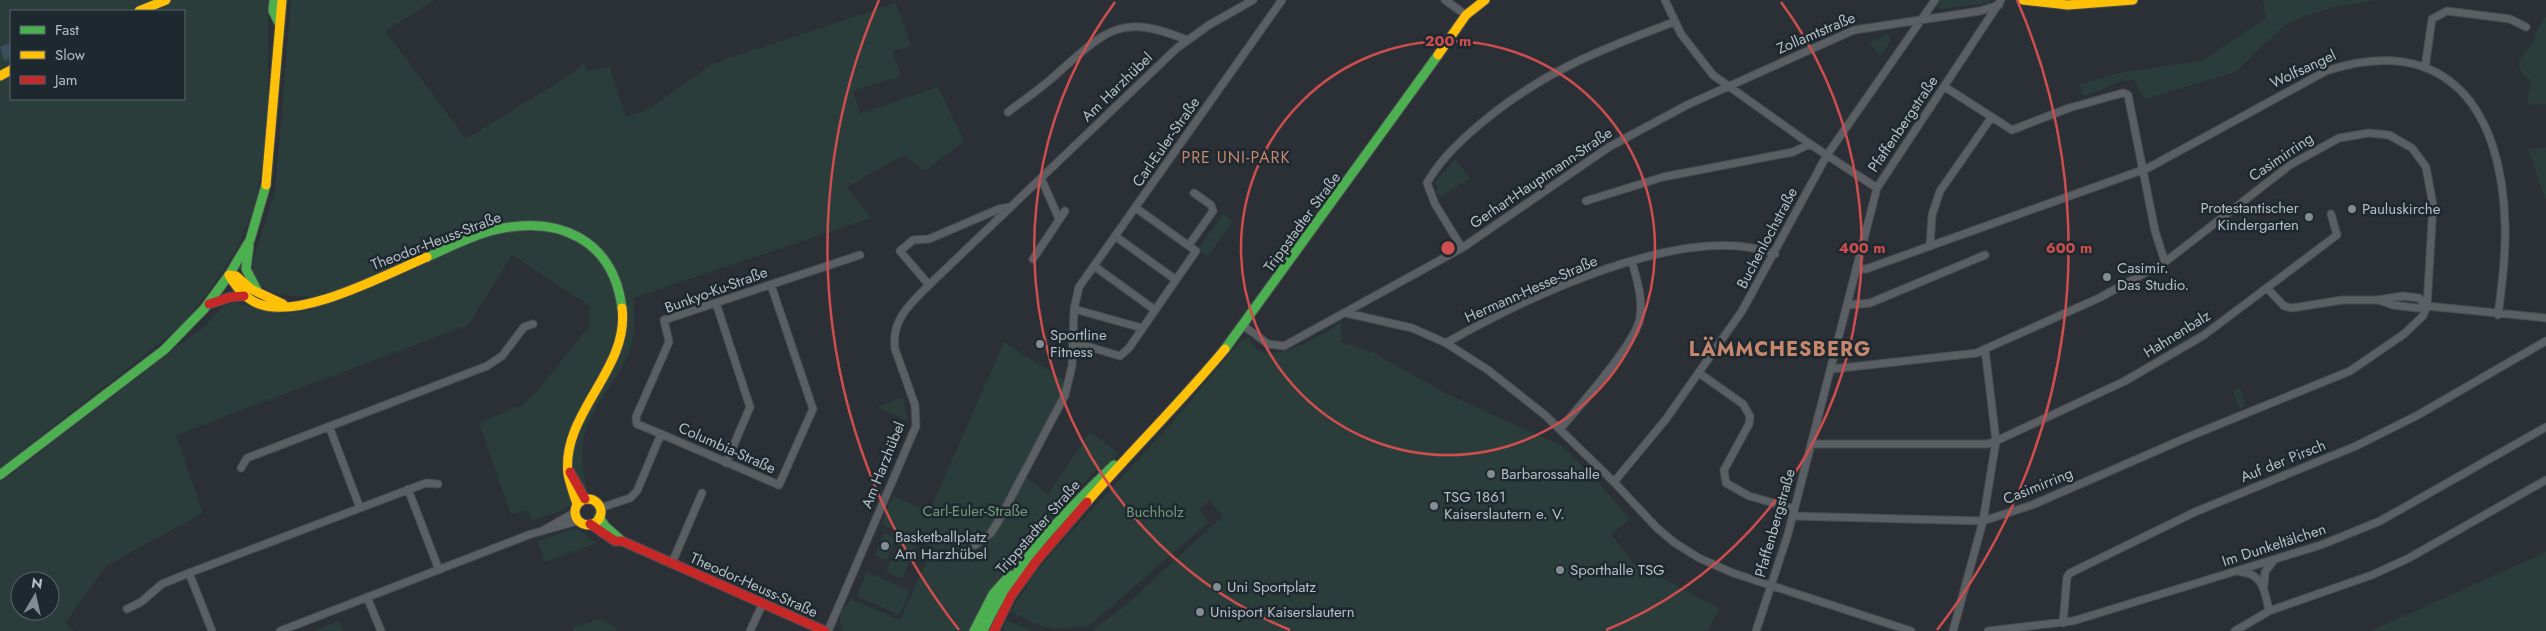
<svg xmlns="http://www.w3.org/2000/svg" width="2546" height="631" viewBox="0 0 2546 631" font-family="Jost,sans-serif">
<rect width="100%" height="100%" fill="#2a3035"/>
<!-- green -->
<path fill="#2a3d3b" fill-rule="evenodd" d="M0,0H268V111L262,168L254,207L237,249L212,287L179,328L0,468ZM11,11H184V99H11Z
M291,0H435L385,31L466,139L573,73L584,63L587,71L609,66L626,117L649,109L712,64L896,3L911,46L892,51L901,76L853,91L860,114L938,87L964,141L925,171L904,155L847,187L871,218L633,298C635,317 636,337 628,355C615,385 587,410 583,444C581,460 584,478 588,494L561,511L531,521L528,510L511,515L479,423L522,405L537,391L589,326L590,306L512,255L468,325L176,435L203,513L106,566L65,623L74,631H0V483L207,324L221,308L235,302C266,311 281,318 313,309L310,296C284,298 254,294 252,264L275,191ZM20,581H50V611H20Z
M1940,0H1990L1989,3L1940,9L1936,6Z
M2263,0H2376L2331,8L2305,16L2285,25L2235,72L2145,99L2134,80H2125L2084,96L2079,85L2123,72L2202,61L2266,18Z
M2546,16V104L2527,105L2530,80L2523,75L2518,63L2536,37L2534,35Z
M1887,33L1891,40L1881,55L1867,42L1879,39Z
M2546,147V200L2528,149Z
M1455,159L1470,178L1440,197L1435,191L1439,188L1435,182Z
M1223,214L1233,222L1208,256L1198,249Z
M1341,322V342L1374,353L1443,392L1562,446L1599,483L1630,519L1611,534L1633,563L1719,608L1708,631H1092L1127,604L1223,516L1209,501L1199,510L1209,522L1090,625C1052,631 1044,630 1011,611L1036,572L1053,552L1170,425L1241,341L1249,338C1260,375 1324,334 1341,322Z
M1004,342L1068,383L1023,475L1048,494L1090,432L1118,453L1104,467L1095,471L999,578L987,594L971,631H843C837,618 840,607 853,600L900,620L933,547L881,524L893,496L929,512Z
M2240,388L2246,405L2240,408L2233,391Z
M903,397L908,421L877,407Z
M576,528L597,543L545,562L538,541Z
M884,533L896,538L887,560L875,555Z
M900,540L916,546L902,579L886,572Z
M2546,552V631H2371Z
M867,572L910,591L899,615L857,596Z
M599,619L617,627L616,631H574L573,627Z
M1007,620L1032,631H1006L1003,628Z
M339,621L343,631H314Z"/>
<!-- water -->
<path fill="#394d5b" d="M11,42V58L4,61L0,47Z"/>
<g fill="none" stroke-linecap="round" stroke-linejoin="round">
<defs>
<path id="street" d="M1445,0L1466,15
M1665,0L1681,34L1713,75L1810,144L1877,188
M2425,68L2432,19L2447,11L2510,19L2526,27
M1945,87L2012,130L2069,108L2123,93L2128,95L2155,231L2165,262
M1008,112C1025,99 1043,87 1059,72C1107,29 1122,13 1187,40
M1041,178L1059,219
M1586,201L1663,177L1793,152L1810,144
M1115,236L1176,280
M1189,245L1213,211L1211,205L1194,193
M1930,246L1932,215L1940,191L1991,118
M1462,248L1435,204L1427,183C1438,163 1455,146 1472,131C1535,75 1596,51 1674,22
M1033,259L1065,211
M1094,266L1155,310
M1857,269H1866L2148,168L2326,71C2448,31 2502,111 2505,224C2506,254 2502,285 2498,315
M929,285L900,251L913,240L929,239L999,209L1010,207
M2267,288L2284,306L2292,308L2342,300H2377L2403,296L2419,298L2427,306
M2378,300L2393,305L2417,308L2427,306L2546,318
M716,303L750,407L726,463
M1848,305L1870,303L1985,255
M1074,309L1142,328
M1346,313L1412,328L1446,343L1488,370L1545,415L1614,482L1657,528L1675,543L1699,558L1733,573L1911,631
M1244,326L1268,344L1284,346L1462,248L1609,147L1687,105L1854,30L1980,11L1999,5
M1073,342L1120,356L1129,348L1196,251L1136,208
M1446,343C1525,298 1685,220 1775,254
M1832,369L1977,353L1985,349
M1699,373L1743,404L1750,416L1749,424L1724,470L1726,483L1749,496L1794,509
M329,426L360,508
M1560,429C1579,407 1636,343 1640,318C1643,298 1637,280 1632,262
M661,434L779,485L813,409L771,285
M1812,444H1987L1996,441L2125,381L2204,335L2337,235L2331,214
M241,468L247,458L487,366L502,356L524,327L533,324
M1614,482L1666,419L1742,311L1827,155L1935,0
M408,489L439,570
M600,508L630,498L637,491L661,434L637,424L636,417L669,342L664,320L860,255
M1792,516L1983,521L2032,505L2188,437L2350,371L2404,334L2423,316L2427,306L2433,205L2426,167L2412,148L2389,135L2369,133L2339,138L2290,165L2165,262L2099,298L1985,349L1996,441L1983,521L1953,631
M544,530L574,513
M975,545L991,533L998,522L1065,395L1072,366L1074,309L1079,287L1282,0
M672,563L702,493
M189,573L212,631
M2264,586L2265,572L2274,560
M367,597L381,631
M127,609L141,602L162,584L189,573L426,483L438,484
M2269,611L2372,575L2409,558L2546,480
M2063,623L2067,577L2070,573L2195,512L2356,446L2418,415L2546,341
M280,631L531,534L578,521
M750,631L763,603
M828,631L916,426L915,405L895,349C891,320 910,304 929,285L1177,48L1209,25L1253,0
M1756,631L1788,534L1877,188L2001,0
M1988,631L2073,621L2321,545L2380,521L2546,427
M2235,631L2269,611C2265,593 2264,574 2241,572"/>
<path id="fast" d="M274,0L273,11L279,23
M249,246L246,269L257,290
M427,257C448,248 472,235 494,230C559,215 613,239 622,308
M1225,349L1438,55
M0,475L164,350L204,309L229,275L250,240L266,185
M599,517L605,526L622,541
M974,631L993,594L1010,575
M983,631C1013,565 1062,515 1114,465"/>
<path id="slow" d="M2023,0L2068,5L2133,0
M139,11L166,0
M1438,55L1466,15L1485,0
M0,76L11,70
M266,185L282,0
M229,275C236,287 245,299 259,304C302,320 386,274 427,257
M229,275L236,276L251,289L283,304
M575 512a13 13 0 1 1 26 0a13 13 0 1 1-26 0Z
M1087,502C1132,450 1181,402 1225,349
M577,504C574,495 570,484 568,474C561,413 630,369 622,308"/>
<path id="jam" d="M209,304L231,297L244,296
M570,472L585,499
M590,524L615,541H622L825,631
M994,631L1011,596L1037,560L1087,502"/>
</defs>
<!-- street casing -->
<use href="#street" stroke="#484c50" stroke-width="9"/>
<!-- fast casing -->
<use href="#fast" stroke="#484c50" stroke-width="11"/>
<!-- slow casing -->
<use href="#slow" stroke="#484c50" stroke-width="11"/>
<!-- jam casing -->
<use href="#jam" stroke="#484c50" stroke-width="11"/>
<!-- street -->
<use href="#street" stroke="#5a5f63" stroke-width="7"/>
<!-- fast -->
<use href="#fast" stroke="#4caf50" stroke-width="9"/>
<!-- slow -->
<use href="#slow" stroke="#ffc107" stroke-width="9"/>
<!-- jam -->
<use href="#jam" stroke="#c62828" stroke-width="9"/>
</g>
<!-- distance rings -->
<g fill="none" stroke="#ce4e4f" stroke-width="2.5">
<circle cx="1448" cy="248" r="207"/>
<path d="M1290 630A414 414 0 0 1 1115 2M1781 2A414 414 0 0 1 1606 630"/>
<path d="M959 630A621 621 0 0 1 879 0M2017 0A621 621 0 0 1 1937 630"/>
</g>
<!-- markers -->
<g fill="#848c93" stroke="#1e282f" stroke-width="2">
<circle cx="2352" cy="209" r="5"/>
<circle cx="2309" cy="217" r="5"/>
<circle cx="2107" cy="277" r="5"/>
<circle cx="1040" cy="344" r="5"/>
<circle cx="1491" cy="474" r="5"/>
<circle cx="1434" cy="506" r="5"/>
<circle cx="885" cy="546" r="5"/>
<circle cx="1560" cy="570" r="5"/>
<circle cx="1217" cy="587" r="5"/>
<circle cx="1200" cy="612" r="5"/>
</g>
<g text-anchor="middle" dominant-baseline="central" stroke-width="5" stroke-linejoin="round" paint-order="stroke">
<!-- street labels -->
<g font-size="15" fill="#b5bec5" stroke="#1e282f">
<text transform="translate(1816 33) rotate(-23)">Zollamtstraße</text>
<text transform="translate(2303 69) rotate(-25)">Wolfsangel</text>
<text transform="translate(1117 87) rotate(-44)">Am Harzhübel</text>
<text transform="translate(1903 124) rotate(-56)">Pfaffenbergstraße</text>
<text transform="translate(1166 142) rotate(-55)">Carl-Euler-Straße</text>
<text transform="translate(2281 157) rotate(-34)">Casimirring</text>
<text transform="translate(1541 178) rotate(-34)">Gerhart-Hauptmann-Straße</text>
<text transform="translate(1302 222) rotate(-54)">Trippstadter Straße</text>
<text transform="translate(1767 238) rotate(-62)">Buchenlochstraße</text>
<text transform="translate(436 241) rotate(-21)">Theodor-Heuss-Straße</text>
<text transform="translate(1531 289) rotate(-24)">Hermann-Hesse-Straße</text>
<text transform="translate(716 290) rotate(-20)">Bunkyo-Ku-Straße</text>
<text transform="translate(2177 334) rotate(-32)">Hahnenbalz</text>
<text transform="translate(727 448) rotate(24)">Columbia-Straße</text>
<text transform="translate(2283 461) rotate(-22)">Auf der Pirsch</text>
<text transform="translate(883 465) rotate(-68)">Am Harzhübel</text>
<text transform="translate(2038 486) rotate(-22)">Casimirring</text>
<text transform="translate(1775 523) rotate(-74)">Pfaffenbergstraße</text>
<text transform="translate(1038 527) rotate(-49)">Trippstadter Straße</text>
<text transform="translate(2274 545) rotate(-18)">Im Dunkeltälchen</text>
<text transform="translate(754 585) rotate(24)">Theodor-Heuss-Straße</text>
</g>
<!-- poi labels -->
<g font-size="15" fill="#b5bec5" stroke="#1e282f" text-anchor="start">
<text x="2299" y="208" text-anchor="end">Protestantischer<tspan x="2299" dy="17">Kindergarten</tspan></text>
<text x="2362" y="209">Pauluskirche</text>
<text x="2117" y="268">Casimir.<tspan x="2117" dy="17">Das Studio.</tspan></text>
<text x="1050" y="335">Sportline<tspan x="1050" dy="17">Fitness</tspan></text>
<text x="1501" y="474">Barbarossahalle</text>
<text x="1444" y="497">TSG 1861<tspan x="1444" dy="17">Kaiserslautern e. V.</tspan></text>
<text x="895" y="537">Basketballplatz<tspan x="895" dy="17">Am Harzhübel</tspan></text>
<text x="1570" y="570">Sporthalle TSG</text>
<text x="1227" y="587">Uni Sportplatz</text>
<text x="1210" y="612">Unisport Kaiserslautern</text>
</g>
<!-- park labels -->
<g font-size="15" fill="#759978" stroke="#1e282f">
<text x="975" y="511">Carl-Euler-Straße</text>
<text x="1155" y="512">Buchholz</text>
</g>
<!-- neighbourhood labels -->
<g font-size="16" letter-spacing="1" fill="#c8866d" stroke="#1e282f">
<text x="1236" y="157">PRE UNI-PARK</text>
</g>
<!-- district labels -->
<g font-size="20" font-weight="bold" letter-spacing="1" fill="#c8866d" stroke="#1e282f">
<text x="1780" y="349">LÄMMCHESBERG</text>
</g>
</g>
<circle cx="1448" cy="248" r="8" fill="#ce4e4f" stroke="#1e282f" stroke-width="2.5"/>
<g font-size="15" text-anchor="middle" font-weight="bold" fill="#ce4e4f" stroke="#1e282f" stroke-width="5" stroke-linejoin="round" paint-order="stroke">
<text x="1448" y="46">200 m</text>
<text x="1862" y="253">400 m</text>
<text x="2069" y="253">600 m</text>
</g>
<!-- legend -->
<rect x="10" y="10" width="175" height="90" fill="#1e282f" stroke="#5a646b"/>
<rect x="20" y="26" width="25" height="8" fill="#4caf50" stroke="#5a646b"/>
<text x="55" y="35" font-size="15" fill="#b5bec5">Fast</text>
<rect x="20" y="51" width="25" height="8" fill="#ffc107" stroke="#5a646b"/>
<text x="55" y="60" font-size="15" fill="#b5bec5">Slow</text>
<rect x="20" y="76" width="25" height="8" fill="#c62828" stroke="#5a646b"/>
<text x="55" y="85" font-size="15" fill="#b5bec5">Jam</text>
<!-- north arrow -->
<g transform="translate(35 596) rotate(9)"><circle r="24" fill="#1e282f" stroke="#5a646b"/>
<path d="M0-4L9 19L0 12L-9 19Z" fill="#848c93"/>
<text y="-8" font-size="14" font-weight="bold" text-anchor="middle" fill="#b5bec5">N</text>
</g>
</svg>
